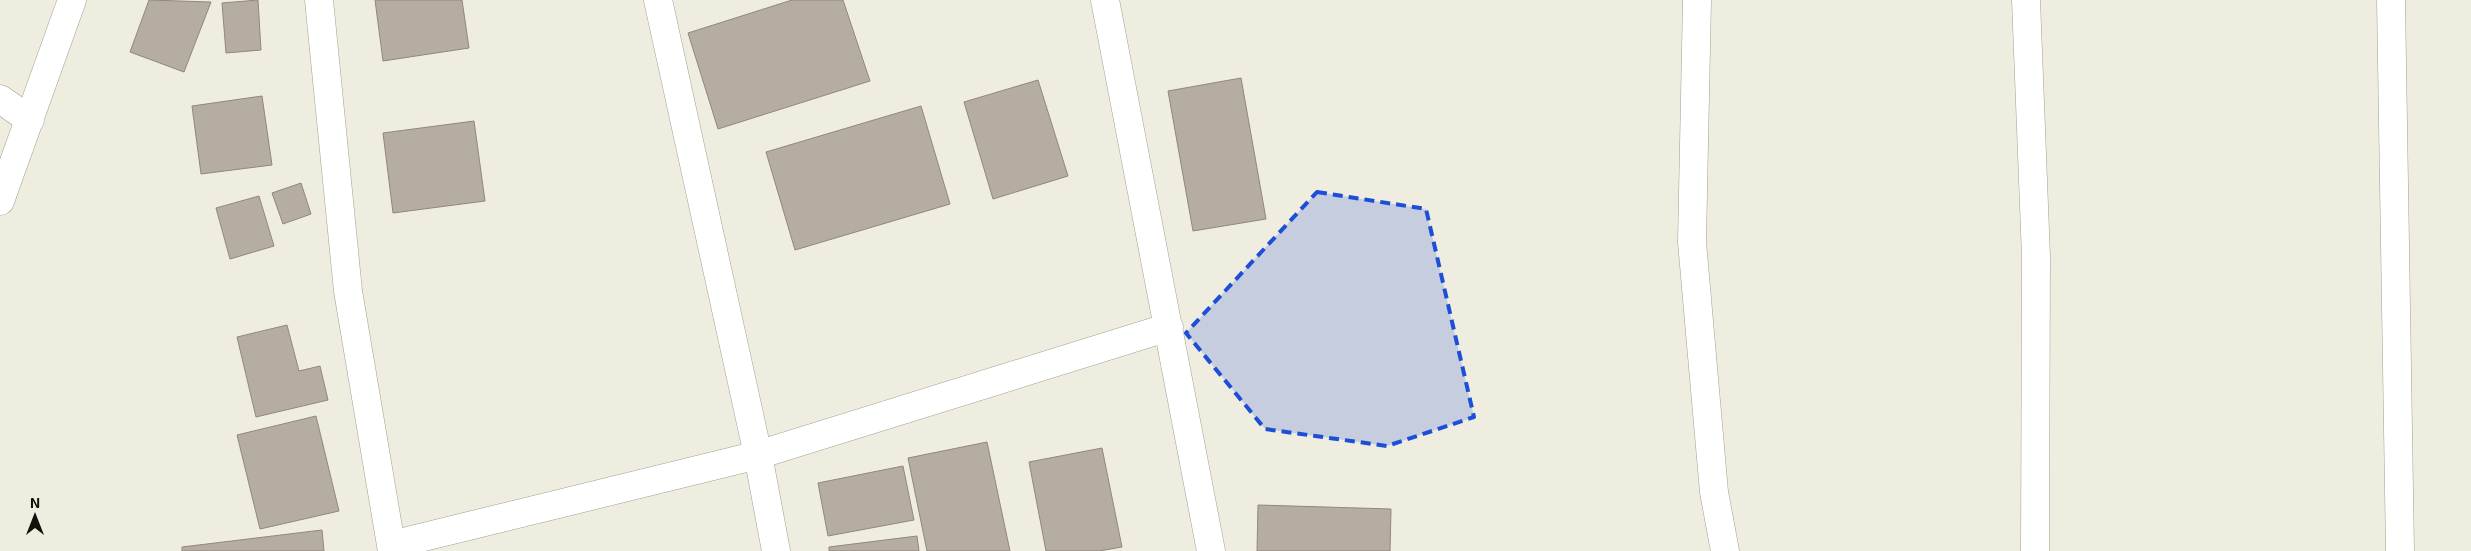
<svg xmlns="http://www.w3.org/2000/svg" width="2471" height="551" viewBox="0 0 2471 551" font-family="'Exo 2',sans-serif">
<rect width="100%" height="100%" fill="#efede0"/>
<!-- building -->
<path fill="#b5aca2" stroke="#90877d" d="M149,0L211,2L184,72L130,52Z
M258,0L261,50L226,53L222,3Z
M375,0H462L469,48L383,61Z
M792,0H843L870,81L718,129L688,33Z
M1241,78L1266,219L1193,231L1168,91Z
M1038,80L1068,176L993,199L964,102Z
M262,96L272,165L201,174L192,106Z
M921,106L950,204L795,250L766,152Z
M474,121L485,201L393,213L383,133Z
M301,183L311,214L283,224L272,193Z
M259,196L274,246L230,259L216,208Z
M287,325L299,371L320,366L328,400L256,417L237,337Z
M316,416L339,511L260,529L237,435Z
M987,442L1010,551H927L908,458Z
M1102,448L1122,547L1099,551H1046L1029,462Z
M903,466L914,520L828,536L818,483Z
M1258,505L1391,509L1390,551H1257Z
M322,530L324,551H182V547Z
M917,536L919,551H829V547Z"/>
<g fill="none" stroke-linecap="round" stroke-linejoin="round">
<defs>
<path id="minor" d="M319,0L348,291L392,551
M658,0L758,455L776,551
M1105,0L1211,551
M1697,0L1692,242L1714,492L1725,551
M2026,0L2036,257L2035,551
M2391,0L2400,551
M0,99L30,120
M0,201L72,0
M391,545L758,455L1169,327"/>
</defs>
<!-- minor casing -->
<use href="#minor" stroke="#a2a093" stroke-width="29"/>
<!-- minor -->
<use href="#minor" stroke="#fff" stroke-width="28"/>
</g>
<!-- marked area -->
<path fill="#1d4ed8" fill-opacity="0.2" stroke="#1d4ed8" stroke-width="4" stroke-dasharray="10 6" stroke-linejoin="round" d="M1317,192L1426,209L1474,417L1387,446L1265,429L1186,333Z"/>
<!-- north arrow -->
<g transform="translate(35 516)" stroke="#efede0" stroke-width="4" paint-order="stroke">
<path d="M0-4L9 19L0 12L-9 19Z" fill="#11110c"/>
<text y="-8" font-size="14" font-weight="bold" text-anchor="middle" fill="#11110c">N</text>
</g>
</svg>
